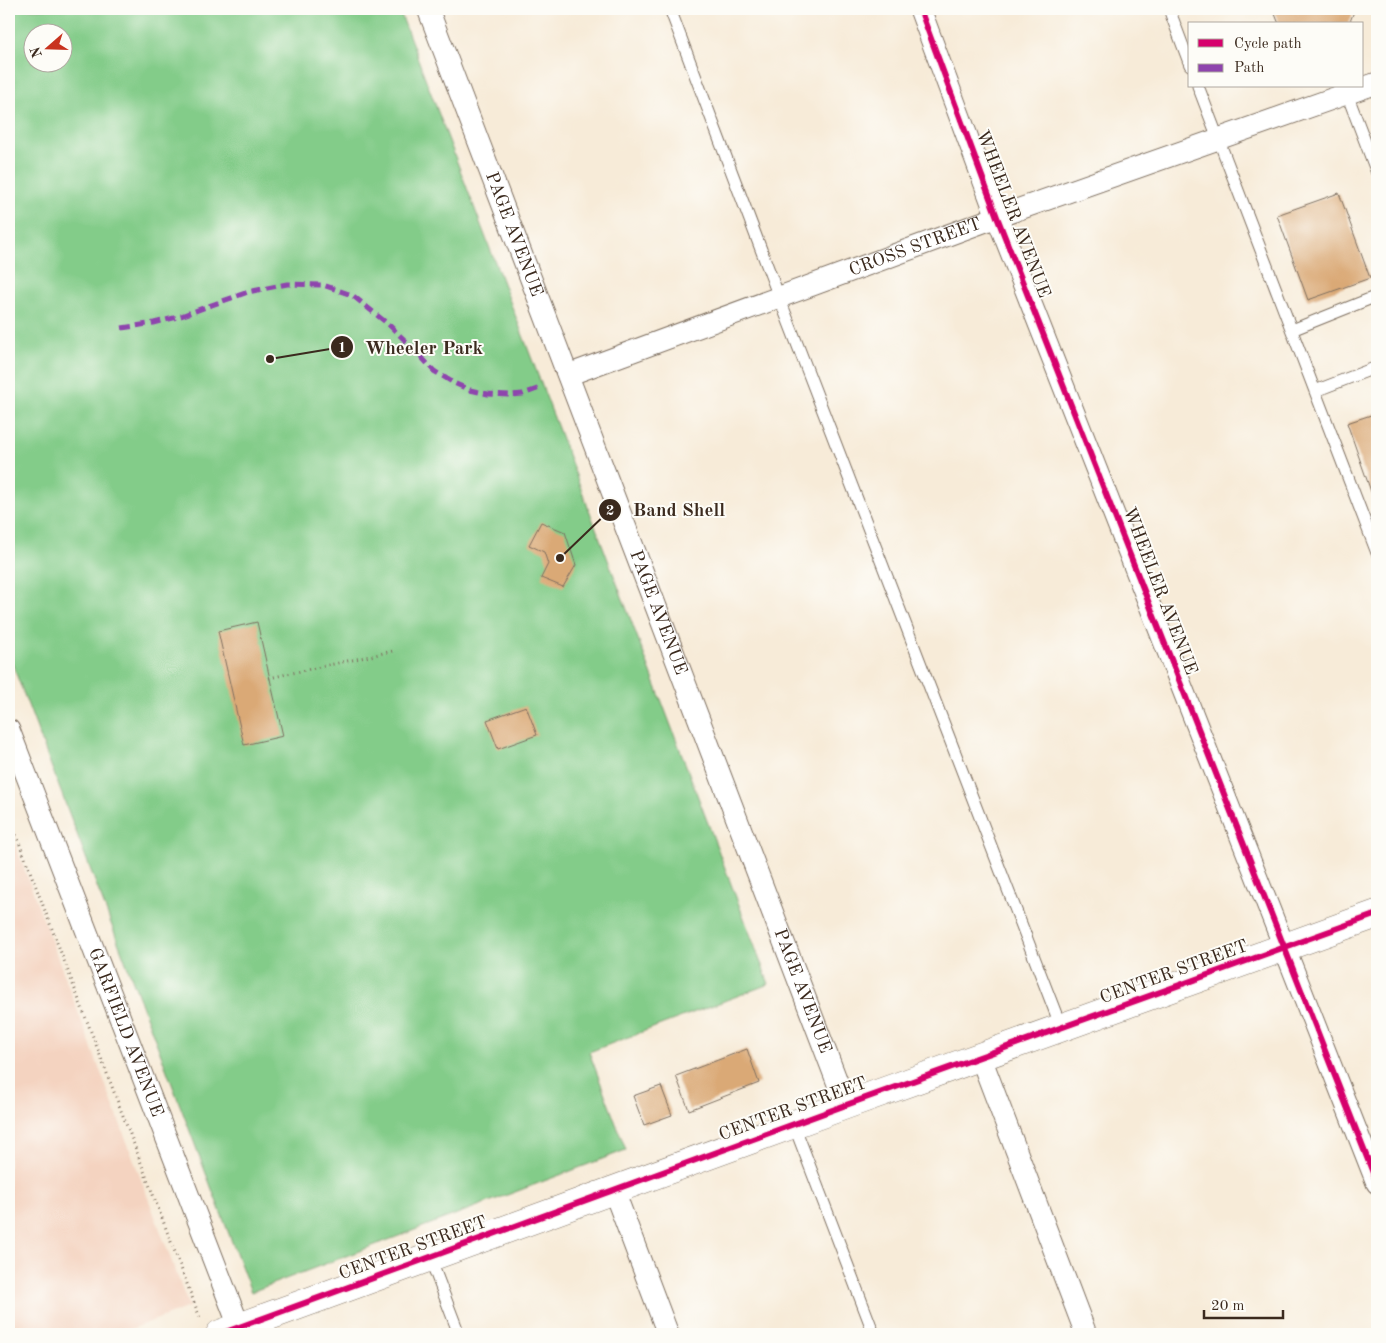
<svg xmlns="http://www.w3.org/2000/svg" width="1386" height="1343" viewBox="0 0 1386 1343" font-family="'Old Standard TT',serif">
<rect width="100%" height="100%" fill="#fdfcf7"/>
<filter id="ink" filterUnits="userSpaceOnUse"><feTurbulence type="fractalNoise" baseFrequency=".02" numOctaves="2"/><feDisplacementMap in="SourceGraphic" scale="10" xChannelSelector="R" yChannelSelector="G"/><feConvolveMatrix kernelMatrix="1 2 1 2 8 2 1 2 1" color-interpolation-filters="sRGB"/></filter>
<filter id="wash" filterUnits="userSpaceOnUse"><feTurbulence type="fractalNoise" baseFrequency=".0096" numOctaves="4" result="noise"/><feDisplacementMap in="SourceGraphic" scale="20" xChannelSelector="R" yChannelSelector="G"/><feGaussianBlur stdDeviation="1.12" result="paint"/><feColorMatrix in="noise" values="0 0 0 0 0 0 0 0 0 0 0 0 0 0 0 0 0 1.4 0 .05"/><feComposite in="paint" operator="in"/></filter>
<g filter="url(#wash)">
<rect width="100%" height="100%" fill="#f7ebd8"/>
<!-- built -->
<path fill="#f4d3c0" d="M9,828L189,1307L118,1334H9Z"/>
<!-- green -->
<path fill="#83cc89" stroke="#5f7b54" fill-rule="evenodd" d="M9,9H399L769,984L589,1052L626,1150L251,1292L9,655ZM32,32H62V62H32Z"/>
<g id="blocks">
<!-- building -->
<path fill="#daa976" d="M1273,9H1355L1349,24H1279Z
M1339,193L1370,278L1308,300L1277,215Z
M1377,413V499L1374,500L1347,423Z
M541,522L565,532L576,565L563,587L541,578L548,564L544,552L529,545Z
M257,622L283,736L244,745L218,631Z
M526,706L537,735L498,749L487,720Z
M747,1049L759,1083L689,1110L676,1076Z
M661,1086L672,1115L644,1125L633,1096Z"/>
</g>
</g>
<g filter="url(#ink)">
<use href="#blocks" fill-opacity="0" stroke="#7d6e5f" stroke-width="1"/>
<g fill="none" stroke-linecap="round" stroke-linejoin="round">
<defs>
<path id="service" d="M670,9L779,297L1061,1027
M1169,9L1190,65
M1198,86L1377,553
M1347,94L1377,173
M1292,330L1377,296
M1315,391L1377,367
M794,1125L874,1334
M430,1258L459,1334"/>
<g id="minor">
<path id="s1" d="M428,9L846,1105"/>
<path d="M920,9L997,217L1377,1183"/>
<path id="s2" d="M568,375L997,217L1377,83"/>
<path id="s3" d="M9,730L242,1334"/>
<path d="M981,1058L1086,1334"/>
<path d="M614,1191L668,1334"/>
</g>
<path id="tertiary" d="M220,1334L846,1105L1377,914"/>
</defs>
<!-- service casing -->
<use href="#service" stroke="#7d6e5f" stroke-width="13"/>
<!-- minor casing -->
<use href="#minor" stroke="#7d6e5f" stroke-width="23"/>
<!-- tertiary casing -->
<use href="#tertiary" stroke="#7d6e5f" stroke-width="29"/>
<!-- path -->
<path stroke="#7d6e5f" stroke-width="3" stroke-dasharray="1 4" stroke-linecap="butt" d="M269,678L393,651
M9,816L200,1318"/>
<!-- service -->
<use href="#service" stroke="#fff" stroke-width="11"/>
<!-- minor -->
<use href="#minor" stroke="#fff" stroke-width="21"/>
<!-- tertiary -->
<use href="#tertiary" stroke="#fff" stroke-width="28"/>
<!-- quiet -->
<path stroke="#8e44ad" stroke-width="5" stroke-dasharray="10 5" stroke-linecap="butt" d="M122,328L154,323L181,316L248,292L287,284L323,285L352,295L388,324L415,350L434,371L454,383L470,390L488,394L510,395L523,394L540,388"/>
<defs>
<path id="cycleway" d="M920,9L997,217L1377,1183
M220,1334L846,1105L1377,914"/>
</defs>
<!-- cycleway casing -->
<use href="#cycleway" stroke="#fdfcf7" stroke-width="9"/>
<!-- cycleway -->
<use href="#cycleway" stroke="#d6006c" stroke-width="6"/>
</g>
</g>
<g text-anchor="middle" dominant-baseline="central" stroke-width="4" stroke-linejoin="round" paint-order="stroke">
<!-- street labels -->
<g font-size="18" fill="#3b2a1e" stroke="#fdfcf7">
<text transform="translate(1013 214) rotate(69)">WHEELER AVENUE</text>
<text stroke="none"><textPath href="#s1" startOffset="241">PAGE AVENUE</textPath></text>
<text stroke="none"><textPath href="#s2" startOffset="370">CROSS STREET</textPath></text>
<text transform="translate(1160 591) rotate(69)">WHEELER AVENUE</text>
<text stroke="none"><textPath href="#s1" startOffset="646">PAGE AVENUE</textPath></text>
<text transform="translate(1174 972) rotate(-20)">CENTER STREET</text>
<text stroke="none"><textPath href="#s1" startOffset="1051">PAGE AVENUE</textPath></text>
<text stroke="none"><textPath href="#s3" startOffset="324">GARFIELD AVENUE</textPath></text>
<text transform="translate(793 1109) rotate(-20)">CENTER STREET</text>
<text transform="translate(413 1248) rotate(-20)">CENTER STREET</text>
</g>
</g>
<!-- callouts -->
<path fill="none" stroke="#3b2a1e" stroke-width="2" d="M270 359L342 347M560 558L610 510"/>
<g fill="#3b2a1e" stroke="#fdfcf7" stroke-width="2">
<circle cx="270" cy="359" r="5"/>
<circle cx="560" cy="558" r="5"/>
<circle cx="342" cy="347" r="12"/>
<circle cx="610" cy="510" r="12"/>
</g>
<g font-size="15" text-anchor="middle" font-weight="bold" fill="#fff">
<text x="342" y="352">1</text>
<text x="610" y="515">2</text>
</g>
<g font-size="19" text-anchor="middle" font-weight="bold" fill="#3b2a1e" stroke="#fdfcf7" stroke-width="4" stroke-linejoin="round" paint-order="stroke">
<text x="424" y="354">Wheeler Park</text>
<text x="679" y="516">Band Shell</text>
</g>
<!-- margin -->
<rect width="1386" height="1343" fill="none" stroke="#fdfcf7" stroke-width="30"/>
<!-- legend -->
<rect x="1188" y="22" width="175" height="65" fill="#fdfcf7" stroke="#afa8a0"/>
<rect x="1198" y="39" width="25" height="8" fill="#d6006c" stroke="#afa8a0"/>
<text x="1234" y="48" font-size="15" fill="#3b2a1e">Cycle path</text>
<rect x="1198" y="64" width="25" height="8" fill="#8e44ad" stroke="#afa8a0"/>
<text x="1234" y="72" font-size="15" fill="#3b2a1e">Path</text>
<!-- north arrow -->
<g transform="translate(48 48) rotate(250)"><circle r="24" fill="#fdfcf7" stroke="#afa8a0"/>
<path d="M0-4L9 19L0 12L-9 19Z" fill="#c8321e"/>
<text y="-8" font-size="14" font-weight="bold" text-anchor="middle" fill="#3b2a1e">N</text>
</g>
<!-- scale -->
<path d="M1204 1310v8h79v-8" fill="none" stroke="#3b2a1e" stroke-width="2.5"/>
<text x="1211" y="1310" font-size="15" fill="#3b2a1e" stroke="#fdfcf7" stroke-width="4" paint-order="stroke">20 m</text>
</svg>
